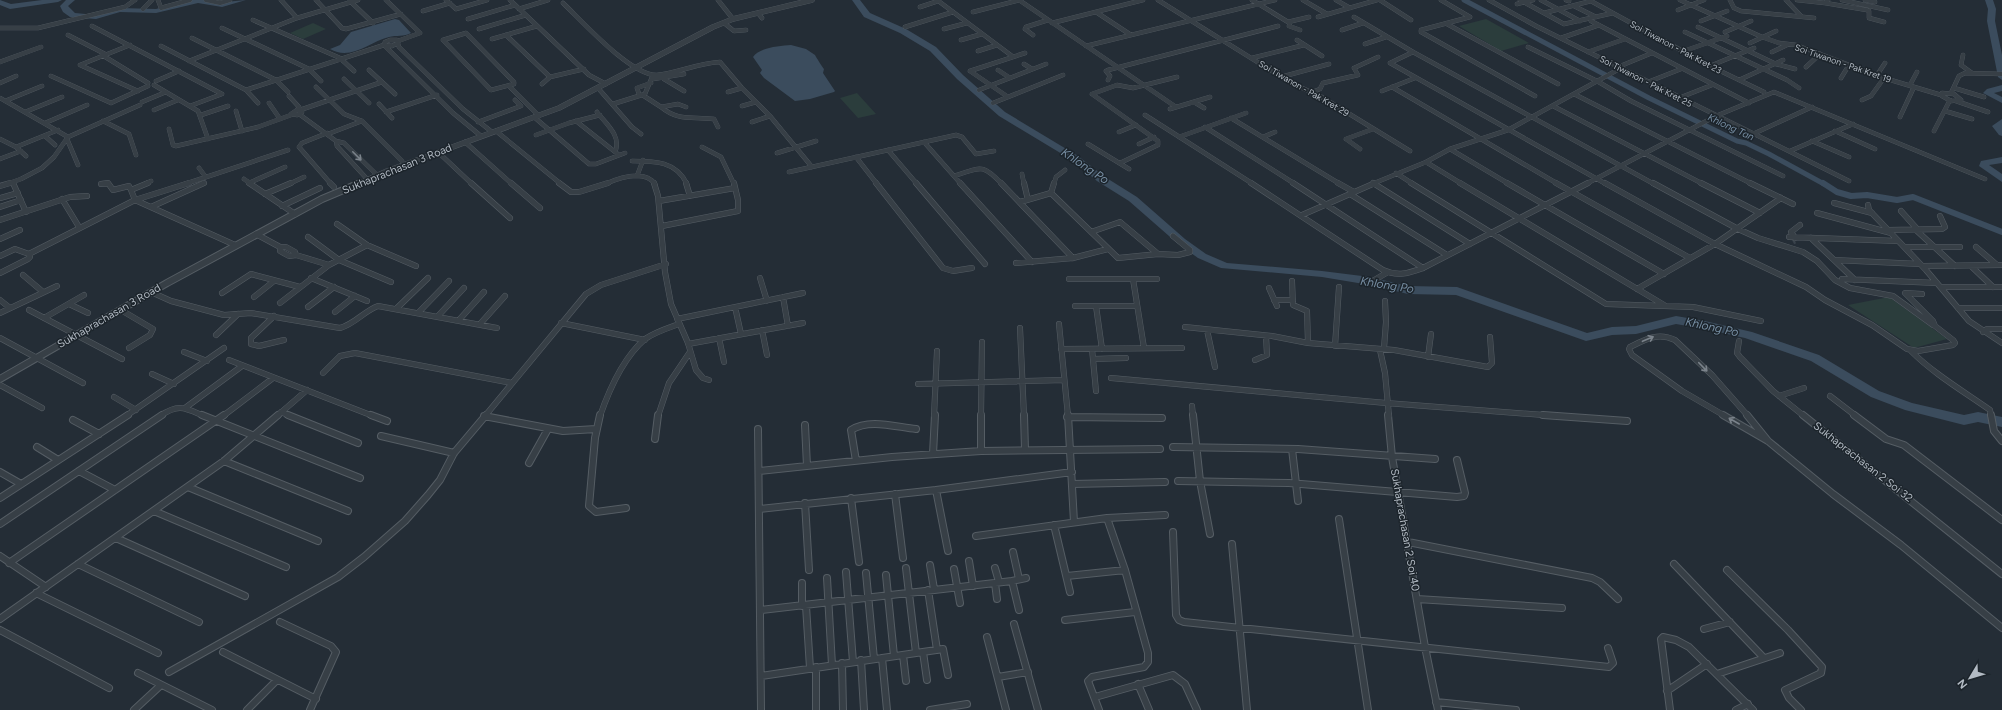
<svg xmlns="http://www.w3.org/2000/svg" width="2002" height="710" viewBox="0 0 2002 710" font-family="Figtree,sans-serif">
<rect width="100%" height="100%" fill="#242d36"/>
<!-- green -->
<path fill="#2b3d3c" d="M1486,19L1529,43L1501,51L1459,26Z
M313,23L326,29L303,39L290,33Z
M857,93L876,114L858,118L840,98Z
M1889,297L1947,339L1914,348L1848,305Z"/>
<!-- water -->
<path fill="#3b4c5d" d="M395,19L399,20L411,33C404,37 396,35 389,37C369,42 351,61 330,49L340,45L351,32Z
M791,45L806,49L815,55C816,57 823,68 824,69L823,73L835,91L834,92L810,99L795,101L764,78L760,73L762,70L753,57C760,47 780,46 791,45Z"/>
<g fill="none" stroke-linecap="round" stroke-linejoin="round">
<!-- canal-far1 -->
<path stroke="#3b4c5d" stroke-width="5" d="M1464,0L1649,98L1737,141L1746,143L1769,154L1824,184"/>
<!-- canal -->
<path stroke="#3b4c5d" stroke-width="6" d="M1823,183L1837,192L1851,196L1867,195L1897,200L1913,197L2002,232"/>
<!-- river -->
<path fill="#3b4c5d" fill-rule="evenodd" d="M0,0L11,4L42,0H62L58,2L10,9L0,5Z
M66,0H75L68,6L75,13L96,15L120,8L156,9L189,0H204L214,3L246,0L222,7L198,3L156,13L120,12L96,19L70,17L63,12L60,6Z
M852,0H860L870,13L906,29L936,47L963,75L1005,112L1078,156L1105,177L1137,197L1185,239L1206,254L1227,263L1322,271L1370,277L1408,286L1457,287L1587,333L1612,327L1636,326L1676,316L1705,321L1752,332L1819,355L1879,391L1912,403L1964,415L1978,412L2002,417V427L1978,422L1964,425L1905,410L1871,397L1811,361L1745,338L1705,329L1676,324L1636,334L1612,335L1586,341L1456,295L1408,294L1370,285L1322,277L1221,268L1198,258L1177,243L1129,201L1097,181L1072,160L999,116L957,79L930,51L900,33L864,17Z
M1985,0H1993L1996,9L1995,21L2002,55V80L1998,77L1987,21L1988,9Z
M2002,85V91L1994,93L2002,97V103L1983,93L1987,89Z
M2002,119V136L1999,135L1992,126Z
M2002,157V163L1989,165L2002,174V182L1979,166L1981,161Z"/>
<!-- minor-tunnel -->
<path stroke="#39424b" stroke-width="5" stroke-dasharray="5 2.5" stroke-linecap="butt" d="M1793,242L1795,241"/>
<defs>
<path id="minor-far2" d="M158,0L161,8L190,0
M206,0L220,3L230,0
M281,0L297,18
M316,0L342,28L346,29L401,14
M386,0L420,33L398,41
M446,0L456,9L487,0
M510,0L589,75L606,84
M718,0L733,19
M937,0L1012,56
M1019,0L1176,107
M1158,0L1291,83L1320,96L1410,151
M1252,0L1288,22L1309,17
M1303,0L1327,14
M1336,0L1350,8
M1380,0L1411,20
M1441,0L1470,17L1421,30V32L1535,96
M1489,0L1536,26L1849,181
M1520,0L1564,24L1613,13
M1541,0L1580,21
M1566,0L1569,1
M1589,0L1710,66L1764,92
M1680,0L1762,37L1779,43L1796,45L1884,78L1941,95
M1730,0L1734,8L1741,11L1814,18
M1786,0L1801,16
M1797,0L1825,3
M1828,0L1825,3L1867,10L1869,11V18L1884,22
M1842,0L1888,10
M1865,0L1875,2
M350,1L373,23
M563,3C582,21 631,76 657,75C678,73 698,63 720,62L742,88L770,116L812,167
M1517,4L1533,0
M1574,6L1596,17
M920,7L938,1
M143,9L152,0
M519,9L548,0
M1678,10L1704,0
M423,11L450,3
M973,12L1020,0
M1096,12L1131,35
M758,13L762,18
M1544,13L1591,1
M1318,17L1377,0
M1354,17L1413,52L1654,184
M468,19L515,5
M253,20L340,58L354,71
M1591,21L1749,103
M1701,21L1727,11
M724,23L734,31L746,30
M1052,23L1143,0
M1290,23L1289,26L1300,30
M1447,24L1558,84
M92,26L222,94L190,106
M905,27L953,12
M1698,27L1776,64L1795,69
M0,28H38L125,7L135,0
M222,28L309,69L321,81
M479,29L526,15
M944,29L967,23
M1342,30L1363,23
M1685,32L1787,80L1799,88
M1725,32L1751,21
M466,33L514,82V84L491,90L443,40Z
M68,35L105,54
M506,35L550,77
M1033,35L1025,29L1026,27L1048,20
M192,38L276,80L288,92
M1561,38L1599,25
M492,39L537,26
M390,40H397L398,43L392,46L384,45L385,42Z
M961,40L982,34
M1297,40L1322,56
M1750,43L1776,31
M398,44L399,47L463,109L492,132
M1365,44L1386,37
M130,45L80,65L138,91
M161,46L246,90L258,103
M1086,46L1275,0
M386,47L453,113L481,136
M1528,47L1597,81L1631,101L1783,176
M978,51L997,45
M1684,51L1727,36
M1413,52L1390,63L1606,184
M1588,52L1625,39
M1772,52L1787,45
M102,55L148,83
M1963,55L1961,65L1972,73
M1252,58L1304,45
M189,61L297,18L358,0
M0,62L41,47
M1024,64L1032,69
M1710,66L1754,48
M1618,67L1652,53
M1806,67L1820,54
M369,70L395,94
M998,70L1010,78
M653,75L644,96L661,107L678,104L686,107
M1877,75L1885,63
M51,76L111,103L148,86
M1281,77L1329,64
M1841,78L1849,65
M344,79L369,103
M653,79L684,74
M664,79L684,91
M1108,80L1110,76L1106,71L1108,70L1278,26
M1739,80L1783,60
M156,81L179,71
M1648,82L1681,69
M0,83L16,76
M542,84L550,77L584,69
M154,85L198,111L208,139
M1910,85L1917,72
M509,86L539,116
M316,87L344,114L362,121L402,161
M1392,87L1558,184
M598,88L632,127L641,134
M1954,88L1984,97
M246,90L384,45
M979,90L1046,64
M1382,91L1415,78
M728,92L742,88
M1312,92L1320,89L1323,83L1358,75L1354,68L1378,57
M1942,93L1954,94L1961,100L1951,101L1942,96Z
M1951,93L1959,76L1965,73L2002,74
M639,94L637,88L651,83
M1574,94L1752,184
M289,96L299,107L297,110
M1008,97L970,71L1025,53
M0,98L68,137
M1679,98L1712,85
M1862,100L1871,96L1884,78
M5,101L42,86
M1956,101L1988,112
M142,102L166,92
M1194,102L1204,108
M269,103L280,119
M993,103L1063,75
M379,104L392,118
M613,104L645,94
M742,106L756,102
M1553,106L1703,184
M661,107C679,122 693,116 714,119L718,127
M1170,109L1210,97
M154,110L178,100
M297,110L302,112L297,115L291,114Z
M300,110L382,82
M236,111L242,131
M1945,111L1972,119
M25,112L62,97
M386,112L437,95
M597,112C606,124 622,136 615,152
M299,114L336,141L344,143L377,175
M201,115L228,106
M1145,115L1253,184
M534,117L589,164H596L625,153
M1900,117L1914,87
M1231,118L1340,184
M103,121L129,134L136,155
M576,121L619,155
M478,122L521,106L515,100
M752,122L770,116
M45,123L87,105
M1205,127L1295,184
M169,129L173,145L176,146L258,127L291,115
M496,131L561,184
M1835,131L1875,149
M1934,131L1950,100
M1119,132L1136,125
M327,133L302,143L299,147L331,184
M328,134L362,121
M1753,134L1812,107
M536,135L569,123L600,115
M45,136L55,145
M1179,137L1246,113
M1263,137L1275,132
M0,139L16,147L26,156
M67,139L78,165
M336,141L337,146L367,179
M1812,141L1849,157
M465,142L512,184
M924,142L961,184
M1088,144L1129,169
M1139,144L1154,137
M16,147L58,130
M702,147L721,157L734,184
M1360,149L1346,139L1373,129
M1450,149L1509,184
M888,150L917,184
M1790,151L1853,124
M438,152L472,184
M777,153L816,141
M856,157L877,184
M0,159L21,151
M632,161C655,161 676,161 687,184
M1426,162L1462,184
M1120,163L1158,145V141L1092,94L1117,85L1133,88L1177,77
M199,168L205,176
M789,172L956,135L962,137L976,154L994,151
M1396,173L1413,184
M1022,174L1024,184
M637,176L643,160
M954,176C981,168 981,162 1002,184
M244,179L251,184
M13,182L14,184
M249,183L285,167
M7,184L21,179L42,168L54,157L68,137L140,105
M104,184H108
M145,184L151,181
M185,184L288,150
M289,184L304,177
M605,184C619,178 644,169 655,184
M1054,184L1056,177L1065,170
M1372,184L1426,162L1450,149L1508,130L1621,68
M1586,184L1716,116L1774,92L1985,179"/>
<path id="minor-far1" d="M13,183L26,212
M148,183L131,190L135,200L235,245
M249,183L295,214
M330,183L334,187
M471,183L510,218
M511,183L540,208
M559,183L571,192H579L608,183
M654,183L658,196L665,272L671,304L688,343L696,370L703,378L709,380
M686,183L690,196
M876,183L943,268L953,271L972,268
M916,183L985,264
M960,183L1032,262
M1001,183L1073,258
M1024,183L1028,200
M1251,183L1383,270C1398,277 1409,273 1423,268L1588,183
M1293,183L1423,268
M1338,183L1354,192
M1373,183L1470,244
M1411,183L1606,304L1693,307L1761,321
M1460,183L1664,305
M1507,183L1664,274
M1556,183L1690,258
M1605,183L1715,244L1806,287L1825,300L1872,325L1907,349L1918,351L1953,345L1955,343L1953,340L1935,326L1933,321L1905,293L1922,294
M1653,183L1738,229L1758,238L1803,252L1817,261L1835,280L1850,288L1893,296L1933,325
M1701,183L1760,213
M1750,183L1793,204
M101,184L108,183L113,190L129,186L131,190
M0,186L10,183
M1051,193L1118,258L1158,254L1178,255L1190,252V250L1173,236
M1051,193L1054,183
M265,194L291,183
M1350,194L1447,255
M0,198L18,193
M62,199L79,227
M659,201L735,188
M1020,202L1051,193
M1834,203L1872,213
M1868,205L1869,210L1926,270L1969,321L2002,343
M282,206L320,188
M0,207L21,200
M151,207L204,183
M1901,211L1918,230
M1817,213L1891,233
M1302,215L1375,183
M0,220L70,197L87,196
M337,224L367,245L416,266
M662,226L738,211V200L734,183
M1888,230L1942,229L1945,227L1940,216
M1916,230L1955,266
M1091,232L1120,222L1158,254
M256,234L280,247H286L295,252L296,255
M308,237L339,260L391,282
M1789,237L1898,241
M1795,238L1791,232L1800,225
M1811,238L1855,280
M0,239L20,230
M280,247V251L289,256L296,255L329,265
M1905,247H1960
M1976,247L1997,265
M0,256L15,249L29,254L135,200L189,183
M1834,260L1920,264
M1016,263L1073,258L1108,249
M1923,266L2002,265
M1971,266L1993,287
M0,273L28,259L30,257L29,254
M23,275L43,292
M311,278L367,301
M760,278L767,301
M1069,279H1157
M1133,279L1144,348
M1842,279L1937,283
M1292,281L1293,305L1307,311L1308,343
M1371,282L1388,272
M1941,287H2002
M1269,288L1277,306
M1637,289L1715,244L1781,198
M151,292L171,301L224,315L251,313L340,328C355,324 364,311 378,306L497,328
M222,293L251,274L300,287
M254,297L274,281
M783,297L788,326
M0,300L10,308
M1274,300H1293
M280,303L329,265L367,245
M69,304L88,313
M1075,306H1137
M1096,306L1102,349
M308,307L334,287
M735,307L741,334
M397,308L428,278
M1958,308H2002
M29,310L122,359
M121,310L153,329L150,335L129,348
M335,312L355,296
M419,312L449,281
M0,313L57,286
M274,316L251,338V344L259,346L284,340
M438,316L464,288
M44,318L84,295
M677,319L803,293
M459,320L484,292
M561,323L645,340
M480,324L505,296
M1059,324L1068,416
M1185,327L1272,336L1308,343L1394,350L1488,367L1492,363L1490,337
M1020,328L1024,416
M762,330L767,355
M1207,330L1215,367
M1983,332L1987,329H2002
M216,335L238,314
M0,338L83,383
M719,338L724,362
M1739,341L1737,353L1740,357L1773,391L1804,416
M688,344L803,323
M1335,346L1339,287
M1384,348L1386,322L1385,301
M1061,349L1182,348
M1092,349L1096,391
M1380,350L1385,373L1389,416
M1911,351C1934,374 1963,391 1990,410L1991,416
M184,352L207,361
M1428,357L1431,334
M1093,359L1126,358
M229,360L373,416
M1255,360L1267,355L1266,336
M323,373L340,356L355,353L512,383
M152,374L174,384
M1111,378L1386,403L1557,416
M918,384L1064,380
M0,385L42,408
M1779,396L1804,388
M1830,396L1856,416
M114,397L136,410
M1192,406L1193,416
M185,408L242,366
M281,412L290,416
M126,416L224,348
M160,416C179,403 185,408 204,416
M223,416L273,378
M277,416L307,390
M485,416L586,294L601,285L666,264
M600,416C609,390 624,357 645,339C655,332 668,328 679,324
M658,416L669,383L690,352
M934,416L937,351
M981,416L982,342
M1725,416L1682,391L1632,355L1629,349L1630,347C1646,339 1658,332 1675,340L1712,375L1748,416"/>
<path id="minor" d="M202,415L360,478
M288,415L358,443
M371,415L387,421
M600,415L595,438L589,506L596,512L626,508
M1024,415L1025,450
M1068,415L1074,522
M1193,415L1200,481L1210,534
M1388,415L1392,457L1425,647L1438,710
M1543,415L1627,421
M1723,415L1768,441
M1747,415L1768,441
M1803,415L2002,574
M1854,415L1886,439L1904,445L2002,520
M1991,415L1994,431L2002,441
M484,416L563,431L596,429
M1067,417L1162,418
M73,420L99,434
M805,425L807,466
M758,429L761,710
M381,436L454,453
M655,439L658,415
M1768,441L1833,494L1901,545L2002,628
M37,447L58,460
M1173,447L1298,449L1435,459
M1292,449L1298,501
M981,451V415
M933,454L935,415
M224,461L348,511
M856,461L851,430C869,418 896,427 916,429
M529,463L548,429
M79,471L115,490
M759,471L892,457L981,451L1160,449
M0,472L21,484
M1178,481L1289,483L1457,497L1464,496L1465,493L1457,460
M1072,484L1165,482
M188,487L318,541
M936,490L948,551
M895,494L903,558
M0,498L128,415
M851,498L859,562
M805,503L809,570
M759,509L936,490L1072,472
M154,511L286,567
M1339,519L1368,710
M0,524L162,415
M1054,525L1070,592
M1173,532L1176,615L1179,620L1184,622L1609,667L1613,663L1608,648
M976,536L1107,518L1165,515
M116,538L245,596
M1408,542L1592,578L1600,582L1618,599
M1232,544L1247,710
M1013,552L1019,579
M0,556L46,587
M969,561L973,586
M9,563L224,415
M78,564L199,622
M1674,564L1763,657
M930,565L934,589
M906,568L916,653
M995,568L999,582
M954,569L960,603
M1727,570L1788,630L1822,667L1821,673L1785,690L1789,698L1801,710
M846,572L853,662
M866,573L874,659
M886,575L894,656
M1067,576L1125,570
M827,578L832,665
M802,583V606
M995,583L997,599
M928,590L937,650
M36,593L158,653
M1417,599L1562,608
M806,606L810,668
M761,610L1012,581
M1019,610L1012,581L1026,578
M0,619L224,461L278,415
M1065,620L1135,612
M280,622L331,646L336,652L310,710
M1014,624L1038,710
M1704,629L1730,622
M0,630L109,688
M987,637L1006,710
M223,652L316,699
M923,652L927,680
M903,655L906,681
M882,658L887,710
M861,660L864,710
M842,663L843,710
M816,667V710
M169,672L338,577L364,557L405,521L428,495L440,480L454,453L486,415
M138,673L212,710
M1717,674L1780,653
M761,676L943,649L948,675
M998,677L1028,672
M1138,684L1149,710
M1667,691L1707,664
M1095,697L1173,675L1185,684L1197,710
M1436,702L1516,710
M134,710L161,685
M247,710L277,680
M930,710L967,704
M1099,710L1088,681L1092,677L1144,667L1148,662V653L1125,570L1107,518
M1670,710L1661,639L1663,637L1676,640L1689,647L1753,710
M1736,710L1748,704"/>
<path id="tertiary-far1" d="M358,184L387,171L559,108L713,27L733,19L812,0"/>
<path id="tertiary" d="M0,379L167,283L322,199L360,183"/>
</defs>
<!-- minor-far2 casing -->
<use href="#minor-far2" stroke="#555d64" stroke-width="4.5"/>
<!-- minor-far1 casing -->
<use href="#minor-far1" stroke="#555d64" stroke-width="6"/>
<!-- minor casing -->
<use href="#minor" stroke="#555d64" stroke-width="8"/>
<!-- tertiary-far1 casing -->
<use href="#tertiary-far1" stroke="#555d64" stroke-width="5.5"/>
<!-- tertiary casing -->
<use href="#tertiary" stroke="#555d64" stroke-width="8"/>
<!-- minor-far2 -->
<use href="#minor-far2" stroke="#373f46" stroke-width="4"/>
<!-- minor-far1 -->
<use href="#minor-far1" stroke="#373f46" stroke-width="5"/>
<!-- minor -->
<use href="#minor" stroke="#373f46" stroke-width="6"/>
<!-- tertiary-far1 -->
<use href="#tertiary-far1" stroke="#373f46" stroke-width="5"/>
<!-- tertiary -->
<use href="#tertiary" stroke="#373f46" stroke-width="6"/>
</g>
<!-- one-way arrows -->
<defs><path id="oneway-shaft" d="M-6 0H5M1.5-3L5.5 0L1.5 3" fill="none" stroke-width="1.6" stroke-linecap="round" stroke-linejoin="round"/></defs>
<g stroke="#7b838b">
<use href="#oneway-shaft" transform="translate(357 156) rotate(45)"/>
<use href="#oneway-shaft" transform="translate(1648 339) rotate(-23)"/>
<use href="#oneway-shaft" transform="translate(1703 367) rotate(46)"/>
<use href="#oneway-shaft" transform="translate(1734 421) rotate(-150)"/>
</g>
<g text-anchor="middle" dominant-baseline="central" stroke-width="3" stroke-linejoin="round" paint-order="stroke">
<!-- far-street labels -->
<g font-size="9" fill="#b2bac3" stroke="#1c242b">
<text transform="translate(1676 47) rotate(28)">Soi Tiwanon - Pak Kret 23</text>
<text transform="translate(1843 63) rotate(19)">Soi Tiwanon - Pak Kret 19</text>
<text transform="translate(1646 81) rotate(27)">Soi Tiwanon - Pak Kret 25</text>
<text transform="translate(1304 88) rotate(30)">Soi Tiwanon - Pak Kret 29</text>
</g>
<!-- far-water labels -->
<g font-size="10" font-style="italic" fill="#768da2" stroke="#1c242b">
<text transform="translate(1731 127) rotate(25)">Khlong Tan</text>
</g>
<!-- street labels -->
<g font-size="11" fill="#b2bac3" stroke="#1c242b">
<text transform="translate(397 169) rotate(-22)">Sukhaprachasan 3 Road</text>
<text transform="translate(109 316) rotate(-30)">Sukhaprachasan 3 Road</text>
<text transform="translate(1863 462) rotate(38)">Sukhaprachasan 2 Soi 32</text>
<text transform="translate(1405 530) rotate(80)">Sukhaprachasan 2 Soi 40</text>
</g>
<!-- water labels -->
<g font-size="12" font-style="italic" fill="#768da2" stroke="#1c242b">
<text transform="translate(1085 166) rotate(34)">Khlong Po</text>
<text transform="translate(1387 285) rotate(9)">Khlong Po</text>
<text transform="translate(1712 327) rotate(12)">Khlong Po</text>
</g>
</g>
<!-- north arrow -->
<g transform="translate(1970 678) rotate(232)" stroke="#1c242b" stroke-width="3" paint-order="stroke">
<path d="M0-3L7 15L0 10L-7 15Z" fill="#b2bac3"/>
<text y="-6" font-size="11" font-weight="bold" text-anchor="middle" fill="#b2bac3">N</text>
</g>
</svg>
